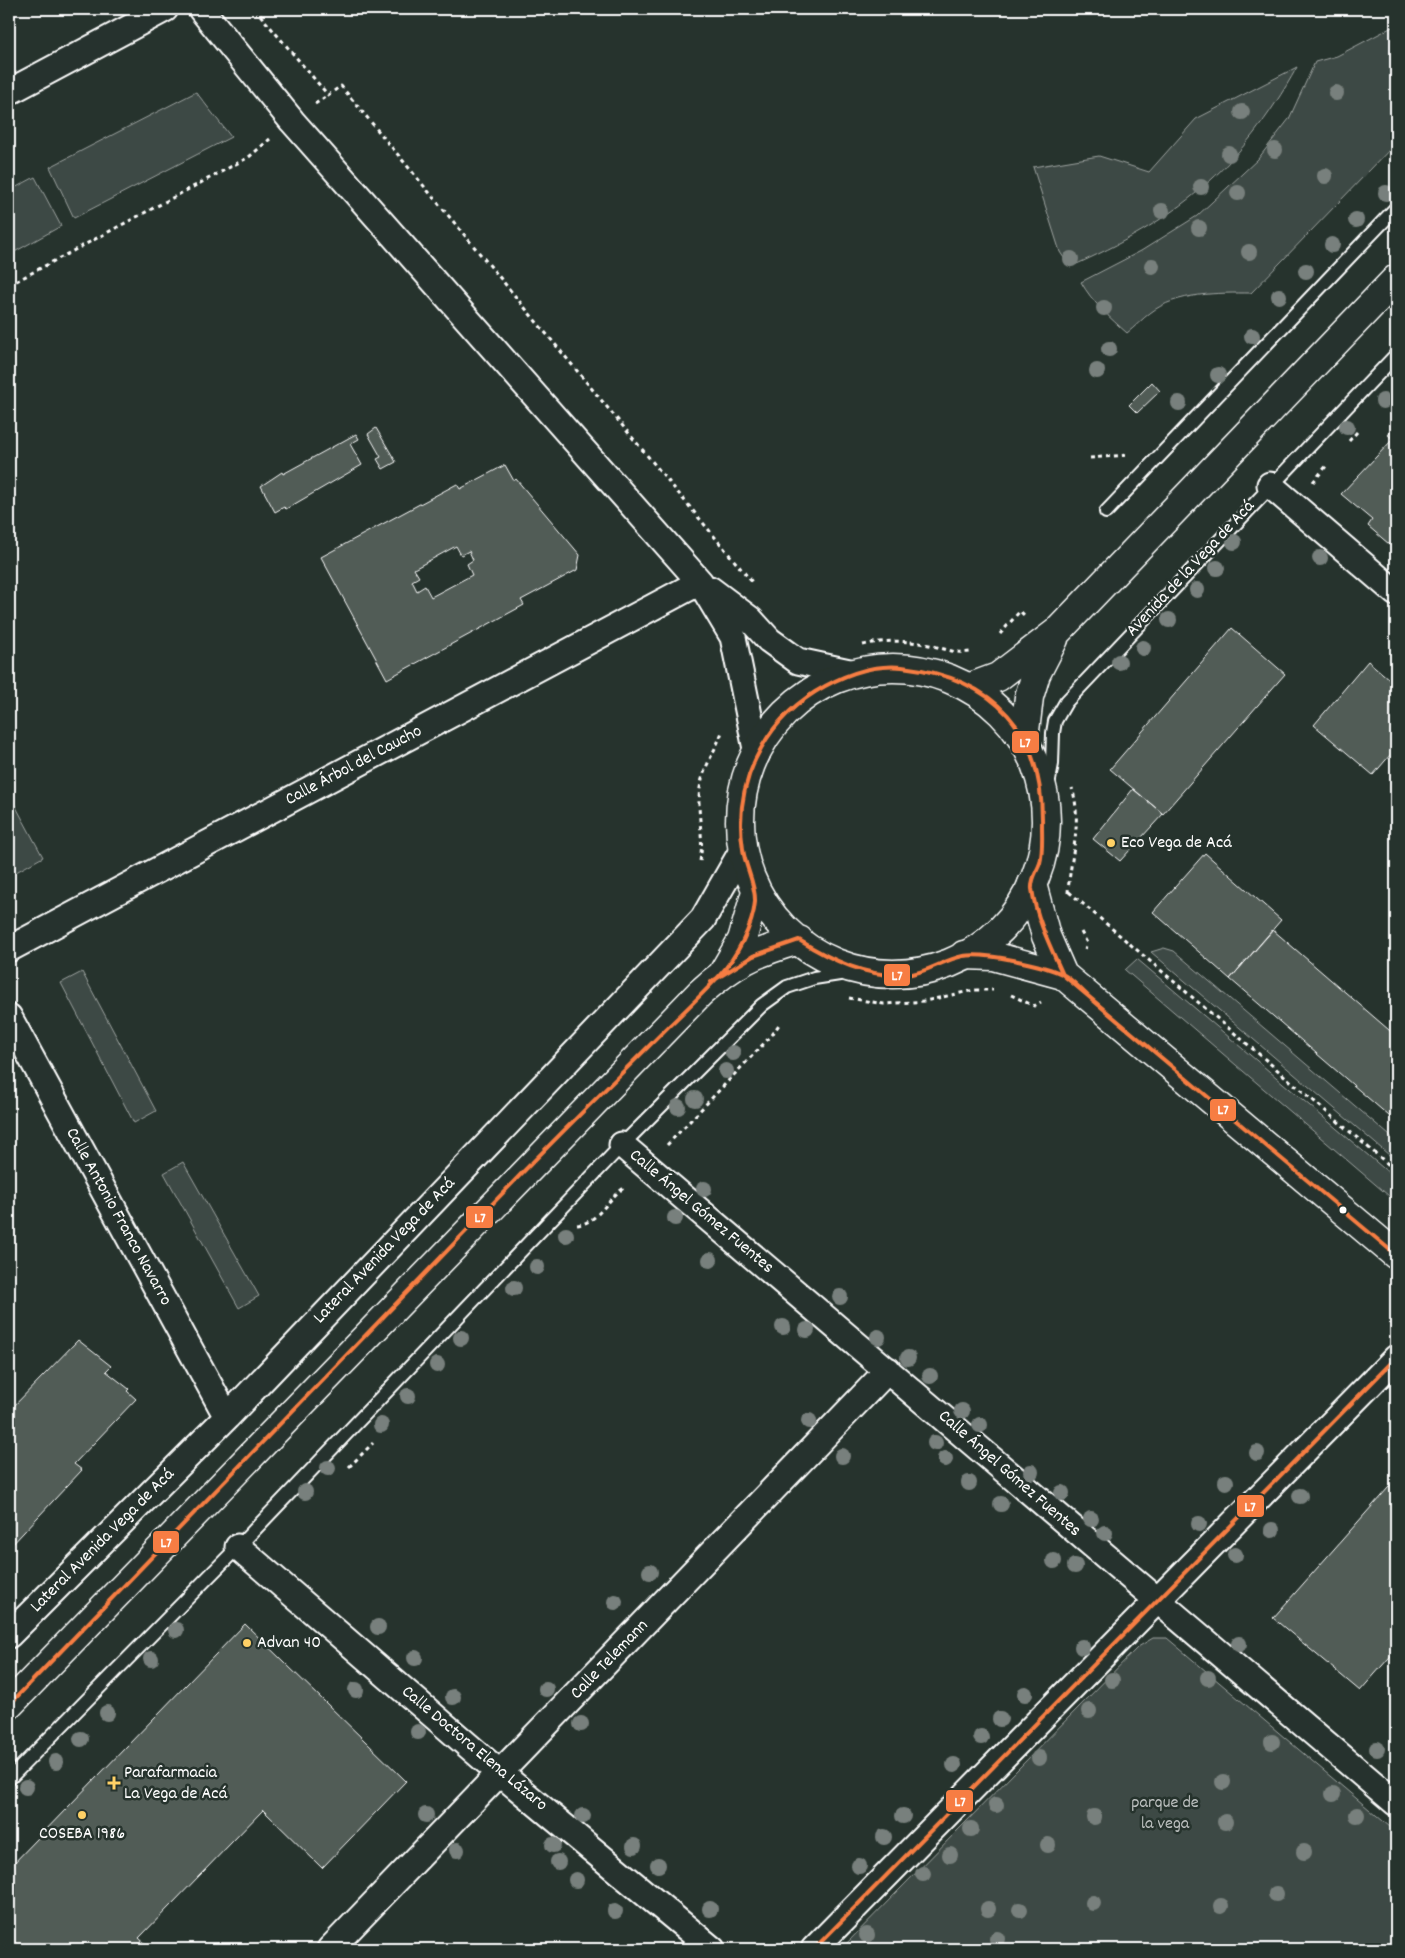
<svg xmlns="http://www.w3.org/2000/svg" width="1405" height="1958" viewBox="0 0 1405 1958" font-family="Dekko,sans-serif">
<rect width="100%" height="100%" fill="#26332d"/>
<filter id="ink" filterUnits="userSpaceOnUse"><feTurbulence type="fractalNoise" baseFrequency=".02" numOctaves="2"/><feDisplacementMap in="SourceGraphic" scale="10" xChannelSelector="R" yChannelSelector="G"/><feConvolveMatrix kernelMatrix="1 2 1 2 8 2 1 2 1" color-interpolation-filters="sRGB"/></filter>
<g filter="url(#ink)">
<!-- green -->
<path fill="#3e4944" stroke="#9ea4a2" d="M1396,25V143L1251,293C1219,293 1177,292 1150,313C1142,319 1135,327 1127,333C1110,318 1092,302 1081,282L1141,251L1197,216L1258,159L1289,119L1315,62L1337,56Z
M1297,67C1241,169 1175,221 1070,267L1060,252L1033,167L1099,156L1149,172L1196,119Z
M196,92L231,137L74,218L50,167Z
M35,177L61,226L9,255V191Z
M9,794L43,857L9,876Z
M1164,948L1174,951L1396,1141V1161L1151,952Z
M1137,959L1396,1179V1202L1125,970Z
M82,972L156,1111L134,1123L61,983Z
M183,1162L259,1296L239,1308L164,1173Z
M1153,1638H1167L1396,1832V1949H841L1138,1647Z"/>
<!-- building -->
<path fill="#515c57" stroke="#fff" fill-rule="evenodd" d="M1152,382L1160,391L1137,413L1129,405Z
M1396,426V550L1368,526L1372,520L1341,494L1393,439L1388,435Z
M376,428L396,462L383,469L377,459L381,457L368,434Z
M356,434L359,439L350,444L362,465L286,509L284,507L275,512L261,486L282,472L283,474Z
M505,465L514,481L516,479L580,555L577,570L521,600L524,605L387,679L321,557L457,484L460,489ZM456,546L461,555L469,551L473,560L467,564L472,575L431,597L425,586L417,591L412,581L419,577L414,569Z
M1232,628L1285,674L1163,814L1110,769Z
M1368,661L1396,685V758L1391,754L1373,775L1314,725Z
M1133,789L1163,814L1120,861L1093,839Z
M1205,853L1281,920L1230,979L1153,912Z
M1273,930L1396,1036V1122L1230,979Z
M78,1340L111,1366L106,1371L129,1389L127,1391L136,1399L74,1464L82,1470L9,1548V1411Z
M1396,1479V1650L1360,1691L1273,1618Z
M245,1624L406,1781L322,1868L263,1810L139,1938L151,1949H9V1868Z"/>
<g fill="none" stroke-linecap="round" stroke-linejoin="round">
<defs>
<path id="service" d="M1106,512L1396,208
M1043,812L1052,764L1053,733L1055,721L1066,702L1396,355
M9,1779L238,1547L622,1145L762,1005L787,987L814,978L865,970"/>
<path id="minor" d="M201,9L292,121L700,582L733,637L757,754
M9,92L165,9
M1270,485L1396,593
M710,589L750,619L769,640L798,661L854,673
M9,949L700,582
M9,1017L227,1417
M622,1145L1396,1803
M238,1547L501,1774L712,1949
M9,1635L227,1417L703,919L742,851
M330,1949L888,1370
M814,1949L1396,1358"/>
<path id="tertiary" d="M1032,884L1046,936L1063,975L1396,1255
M964,955L993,956L1063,975"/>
<path id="secondary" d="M740 821a153 153 0 1 1 306 0a153 153 0 1 1-306 0Z
M971,687L998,677L1057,632L1396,279
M1024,739L1029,697L1036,674L1054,639
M724,971L742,940L755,895
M9,1705L700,993C733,963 756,952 799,940"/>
</defs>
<!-- service casing -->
<use href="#service" stroke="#fff" stroke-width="16"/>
<!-- minor casing -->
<use href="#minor" stroke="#fff" stroke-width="29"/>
<!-- tertiary casing -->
<use href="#tertiary" stroke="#fff" stroke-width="31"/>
<!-- secondary casing -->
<use href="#secondary" stroke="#fff" stroke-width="31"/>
<!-- path -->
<path stroke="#fff" stroke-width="3" stroke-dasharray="4 4" stroke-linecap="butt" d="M255,9L328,95L341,86L752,582
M315,104L328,95
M9,285L249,157L270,139
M1349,441L1358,431
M1090,458L1128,455
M1313,482L1328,464
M1000,634L1020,611L1026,617
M863,645C884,640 907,640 929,645C943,648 955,654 970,652
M700,861C705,835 695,809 701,783C705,765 716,749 722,732
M1069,892L1396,1171
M1068,893C1070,858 1083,822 1072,788
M1081,932L1087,943L1085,949
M1011,995L1034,1006L1041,1002
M849,998L884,1004L925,1001L974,990H993
M667,1145L772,1035L780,1023
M577,1225C599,1223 608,1196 626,1187
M349,1467L373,1443"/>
<!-- service -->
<use href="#service" stroke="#26332d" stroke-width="12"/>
<!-- minor -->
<use href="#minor" stroke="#26332d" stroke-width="25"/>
<!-- tertiary -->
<use href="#tertiary" stroke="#26332d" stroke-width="28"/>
<!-- secondary -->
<use href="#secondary" stroke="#26332d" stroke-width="28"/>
<defs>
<path id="bus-1" d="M711,982L753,956L799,940C831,960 868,978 906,975C927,973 943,960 963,956C984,952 1045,965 1064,975C1073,980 1080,989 1087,995
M9,1705C181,1527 353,1349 525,1170C570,1124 616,1079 661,1034C680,1015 701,996 719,976C736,958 753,926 755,902C756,884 745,867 743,849C733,786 762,725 815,692C841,676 871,664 902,667C995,678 1044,731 1042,826C1042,838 1043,851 1040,863C1037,872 1031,878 1032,889C1036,918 1051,948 1063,975L1396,1255
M814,1949L1396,1358"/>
</defs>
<!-- bus-1 casing -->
<use href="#bus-1" stroke="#26332d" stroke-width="8"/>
<!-- bus-1 -->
<use href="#bus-1" stroke="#f77d43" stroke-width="4"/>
</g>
<!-- trees -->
<g fill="#78807d">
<circle cx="1336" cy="93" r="8"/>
<circle cx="1242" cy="112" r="8"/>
<circle cx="1275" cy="150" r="8"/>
<circle cx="1229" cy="154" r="8"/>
<circle cx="1325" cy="176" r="8"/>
<circle cx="1201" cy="187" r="8"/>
<circle cx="1238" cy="193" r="8"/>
<circle cx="1386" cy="193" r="8"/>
<circle cx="1162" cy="211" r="8"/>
<circle cx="1356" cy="220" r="8"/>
<circle cx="1199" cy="228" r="8"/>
<circle cx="1332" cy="245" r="8"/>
<circle cx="1249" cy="252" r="8"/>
<circle cx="1071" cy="259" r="8"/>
<circle cx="1152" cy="266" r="8"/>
<circle cx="1306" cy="271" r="8"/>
<circle cx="1279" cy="296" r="8"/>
<circle cx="1104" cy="308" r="8"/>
<circle cx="1252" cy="336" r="8"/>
<circle cx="1109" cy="349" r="8"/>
<circle cx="1097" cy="371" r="8"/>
<circle cx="1218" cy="375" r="8"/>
<circle cx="1383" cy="401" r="8"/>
<circle cx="1179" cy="403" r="8"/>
<circle cx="1347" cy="427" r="8"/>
<circle cx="1234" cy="542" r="8"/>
<circle cx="1320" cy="558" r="8"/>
<circle cx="1217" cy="568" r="8"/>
<circle cx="1197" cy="590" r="8"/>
<circle cx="1169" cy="620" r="8"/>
<circle cx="1143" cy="648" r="8"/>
<circle cx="1119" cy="662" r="8"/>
<circle cx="733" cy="1053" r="8"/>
<circle cx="726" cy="1071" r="8"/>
<circle cx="695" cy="1099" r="8"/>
<circle cx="678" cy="1107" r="8"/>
<circle cx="704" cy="1189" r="8"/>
<circle cx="675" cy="1218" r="8"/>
<circle cx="566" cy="1235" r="8"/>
<circle cx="710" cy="1260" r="8"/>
<circle cx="537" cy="1267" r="8"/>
<circle cx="514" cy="1288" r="8"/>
<circle cx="840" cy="1297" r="8"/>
<circle cx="783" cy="1327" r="8"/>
<circle cx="807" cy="1330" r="8"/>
<circle cx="878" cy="1337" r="8"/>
<circle cx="461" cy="1338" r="8"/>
<circle cx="908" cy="1358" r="8"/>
<circle cx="437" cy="1365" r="8"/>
<circle cx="930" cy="1376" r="8"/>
<circle cx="408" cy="1396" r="8"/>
<circle cx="962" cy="1411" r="8"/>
<circle cx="809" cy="1421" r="8"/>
<circle cx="381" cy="1425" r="8"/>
<circle cx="980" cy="1425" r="8"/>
<circle cx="935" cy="1443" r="8"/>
<circle cx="1257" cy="1453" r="8"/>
<circle cx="842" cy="1456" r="8"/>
<circle cx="945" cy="1459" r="8"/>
<circle cx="328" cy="1468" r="8"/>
<circle cx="1031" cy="1472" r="8"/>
<circle cx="1226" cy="1482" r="8"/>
<circle cx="969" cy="1483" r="8"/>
<circle cx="305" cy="1492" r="8"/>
<circle cx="1062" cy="1493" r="8"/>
<circle cx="1300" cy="1496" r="8"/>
<circle cx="1001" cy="1504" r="8"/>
<circle cx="1091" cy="1519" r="8"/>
<circle cx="1199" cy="1524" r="8"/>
<circle cx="1272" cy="1530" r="8"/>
<circle cx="1105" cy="1533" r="8"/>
<circle cx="1235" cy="1555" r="8"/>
<circle cx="1054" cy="1561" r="8"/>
<circle cx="1075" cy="1566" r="8"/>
<circle cx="650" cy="1572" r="8"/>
<circle cx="615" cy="1602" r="8"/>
<circle cx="378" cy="1627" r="8"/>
<circle cx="176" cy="1630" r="8"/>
<circle cx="1239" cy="1644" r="8"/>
<circle cx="1082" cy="1647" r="8"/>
<circle cx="415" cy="1658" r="8"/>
<circle cx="151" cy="1659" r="8"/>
<circle cx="1208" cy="1678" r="8"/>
<circle cx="1112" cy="1680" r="8"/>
<circle cx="546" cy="1689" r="8"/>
<circle cx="356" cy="1690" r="8"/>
<circle cx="1025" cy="1694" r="8"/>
<circle cx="453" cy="1697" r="8"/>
<circle cx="1089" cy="1711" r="8"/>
<circle cx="107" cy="1713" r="8"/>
<circle cx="1000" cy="1719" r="8"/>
<circle cx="581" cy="1724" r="8"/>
<circle cx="418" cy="1732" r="8"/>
<circle cx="981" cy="1737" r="8"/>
<circle cx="81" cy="1739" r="8"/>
<circle cx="1272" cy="1742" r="8"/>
<circle cx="1377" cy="1749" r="8"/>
<circle cx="1039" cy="1758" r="8"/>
<circle cx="56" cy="1762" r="8"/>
<circle cx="954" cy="1765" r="8"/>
<circle cx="1223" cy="1782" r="8"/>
<circle cx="26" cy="1787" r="8"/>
<circle cx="1333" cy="1794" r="8"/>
<circle cx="996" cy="1805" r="8"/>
<circle cx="426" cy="1815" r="8"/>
<circle cx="1357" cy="1815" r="8"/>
<circle cx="583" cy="1816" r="8"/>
<circle cx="903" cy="1816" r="8"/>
<circle cx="1094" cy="1817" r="8"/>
<circle cx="1225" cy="1822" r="8"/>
<circle cx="971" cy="1829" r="8"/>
<circle cx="884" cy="1837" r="8"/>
<circle cx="553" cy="1845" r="8"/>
<circle cx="1048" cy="1845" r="8"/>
<circle cx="634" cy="1846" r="8"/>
<circle cx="457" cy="1850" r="8"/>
<circle cx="1304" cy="1852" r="8"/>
<circle cx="950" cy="1855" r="8"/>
<circle cx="558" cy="1862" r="8"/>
<circle cx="658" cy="1865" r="8"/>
<circle cx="859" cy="1866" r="8"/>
<circle cx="923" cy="1874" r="8"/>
<circle cx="576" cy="1880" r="8"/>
<circle cx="1276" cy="1894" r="8"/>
<circle cx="1093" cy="1903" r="8"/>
<circle cx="1221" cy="1906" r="8"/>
<circle cx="710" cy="1909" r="8"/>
<circle cx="988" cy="1909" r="8"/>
<circle cx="1020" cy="1910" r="8"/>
<circle cx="615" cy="1911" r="8"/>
<circle cx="867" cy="1935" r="8"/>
<circle cx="997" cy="1939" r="8"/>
</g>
</g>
<!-- markers -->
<g fill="#ffd166" stroke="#26332d" stroke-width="2">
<circle cx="1111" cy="843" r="5"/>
<circle cx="247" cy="1643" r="5"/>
<path d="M111.5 1775.5h5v5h5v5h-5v5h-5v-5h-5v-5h5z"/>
<circle cx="82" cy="1815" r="5"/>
</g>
<circle fill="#fff" stroke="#26332d" stroke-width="2" cx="1343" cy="1210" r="4.5"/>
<g text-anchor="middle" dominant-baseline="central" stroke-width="5" stroke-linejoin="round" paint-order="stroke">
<!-- street labels -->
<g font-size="18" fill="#fff" stroke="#26332d">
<text transform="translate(1191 569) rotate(-47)">Avenida de la Vega de Acá</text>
<text transform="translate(354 766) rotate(-28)">Calle Árbol del Caucho</text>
<text transform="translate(701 1212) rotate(40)">Calle Ángel Gómez Fuentes</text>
<text transform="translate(118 1217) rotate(61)">Calle Antonio Franco Navarro</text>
<text transform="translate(385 1251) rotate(-46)">Lateral Avenida Vega de Acá</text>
<text transform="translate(1009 1474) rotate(41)">Calle Ángel Gómez Fuentes</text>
<text transform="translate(103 1541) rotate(-45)">Lateral Avenida Vega de Acá</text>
<text transform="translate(610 1660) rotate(-46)">Calle Telemann</text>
<text transform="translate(474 1749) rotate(40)">Calle Doctora Elena Lázaro</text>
</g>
<!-- poi labels -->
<g font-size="18" fill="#fff" stroke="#26332d" text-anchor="start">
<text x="1121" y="843">Eco Vega de Acá</text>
<text x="257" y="1643">Advan 40</text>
<text x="124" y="1773">Parafarmacia<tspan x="124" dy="21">La Vega de Acá</tspan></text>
<text x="82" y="1834" text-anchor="middle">COSEBA 1986</text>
</g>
<!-- park labels -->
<g font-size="18" fill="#bbbfbe" stroke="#26332d">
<text x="1165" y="1803">parque de<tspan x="1165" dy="21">la vega</tspan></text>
</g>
</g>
<g stroke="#26332d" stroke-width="2">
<rect x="1011" y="730" width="29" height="24" rx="5" fill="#f77d43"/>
<rect x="883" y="963" width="28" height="24" rx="5" fill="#f77d43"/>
<rect x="1209" y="1098" width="28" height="24" rx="5" fill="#f77d43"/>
<rect x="465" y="1205" width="29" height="24" rx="5" fill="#f77d43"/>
<rect x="1236" y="1494" width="29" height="24" rx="5" fill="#f77d43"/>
<rect x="152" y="1530" width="28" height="24" rx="5" fill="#f77d43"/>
<rect x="945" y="1789" width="29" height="24" rx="5" fill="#f77d43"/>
</g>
<g font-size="14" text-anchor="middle" font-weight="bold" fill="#fff">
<text x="1025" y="747">L7</text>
<text x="897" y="980">L7</text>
<text x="1223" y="1114">L7</text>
<text x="480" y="1222">L7</text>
<text x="1250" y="1511">L7</text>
<text x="166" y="1547">L7</text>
<text x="960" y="1806">L7</text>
</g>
<!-- margin -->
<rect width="1405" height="1958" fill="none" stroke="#26332d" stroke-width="30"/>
<rect x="15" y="15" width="1375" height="1928" fill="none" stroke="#fff" stroke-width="2" filter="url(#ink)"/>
</svg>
